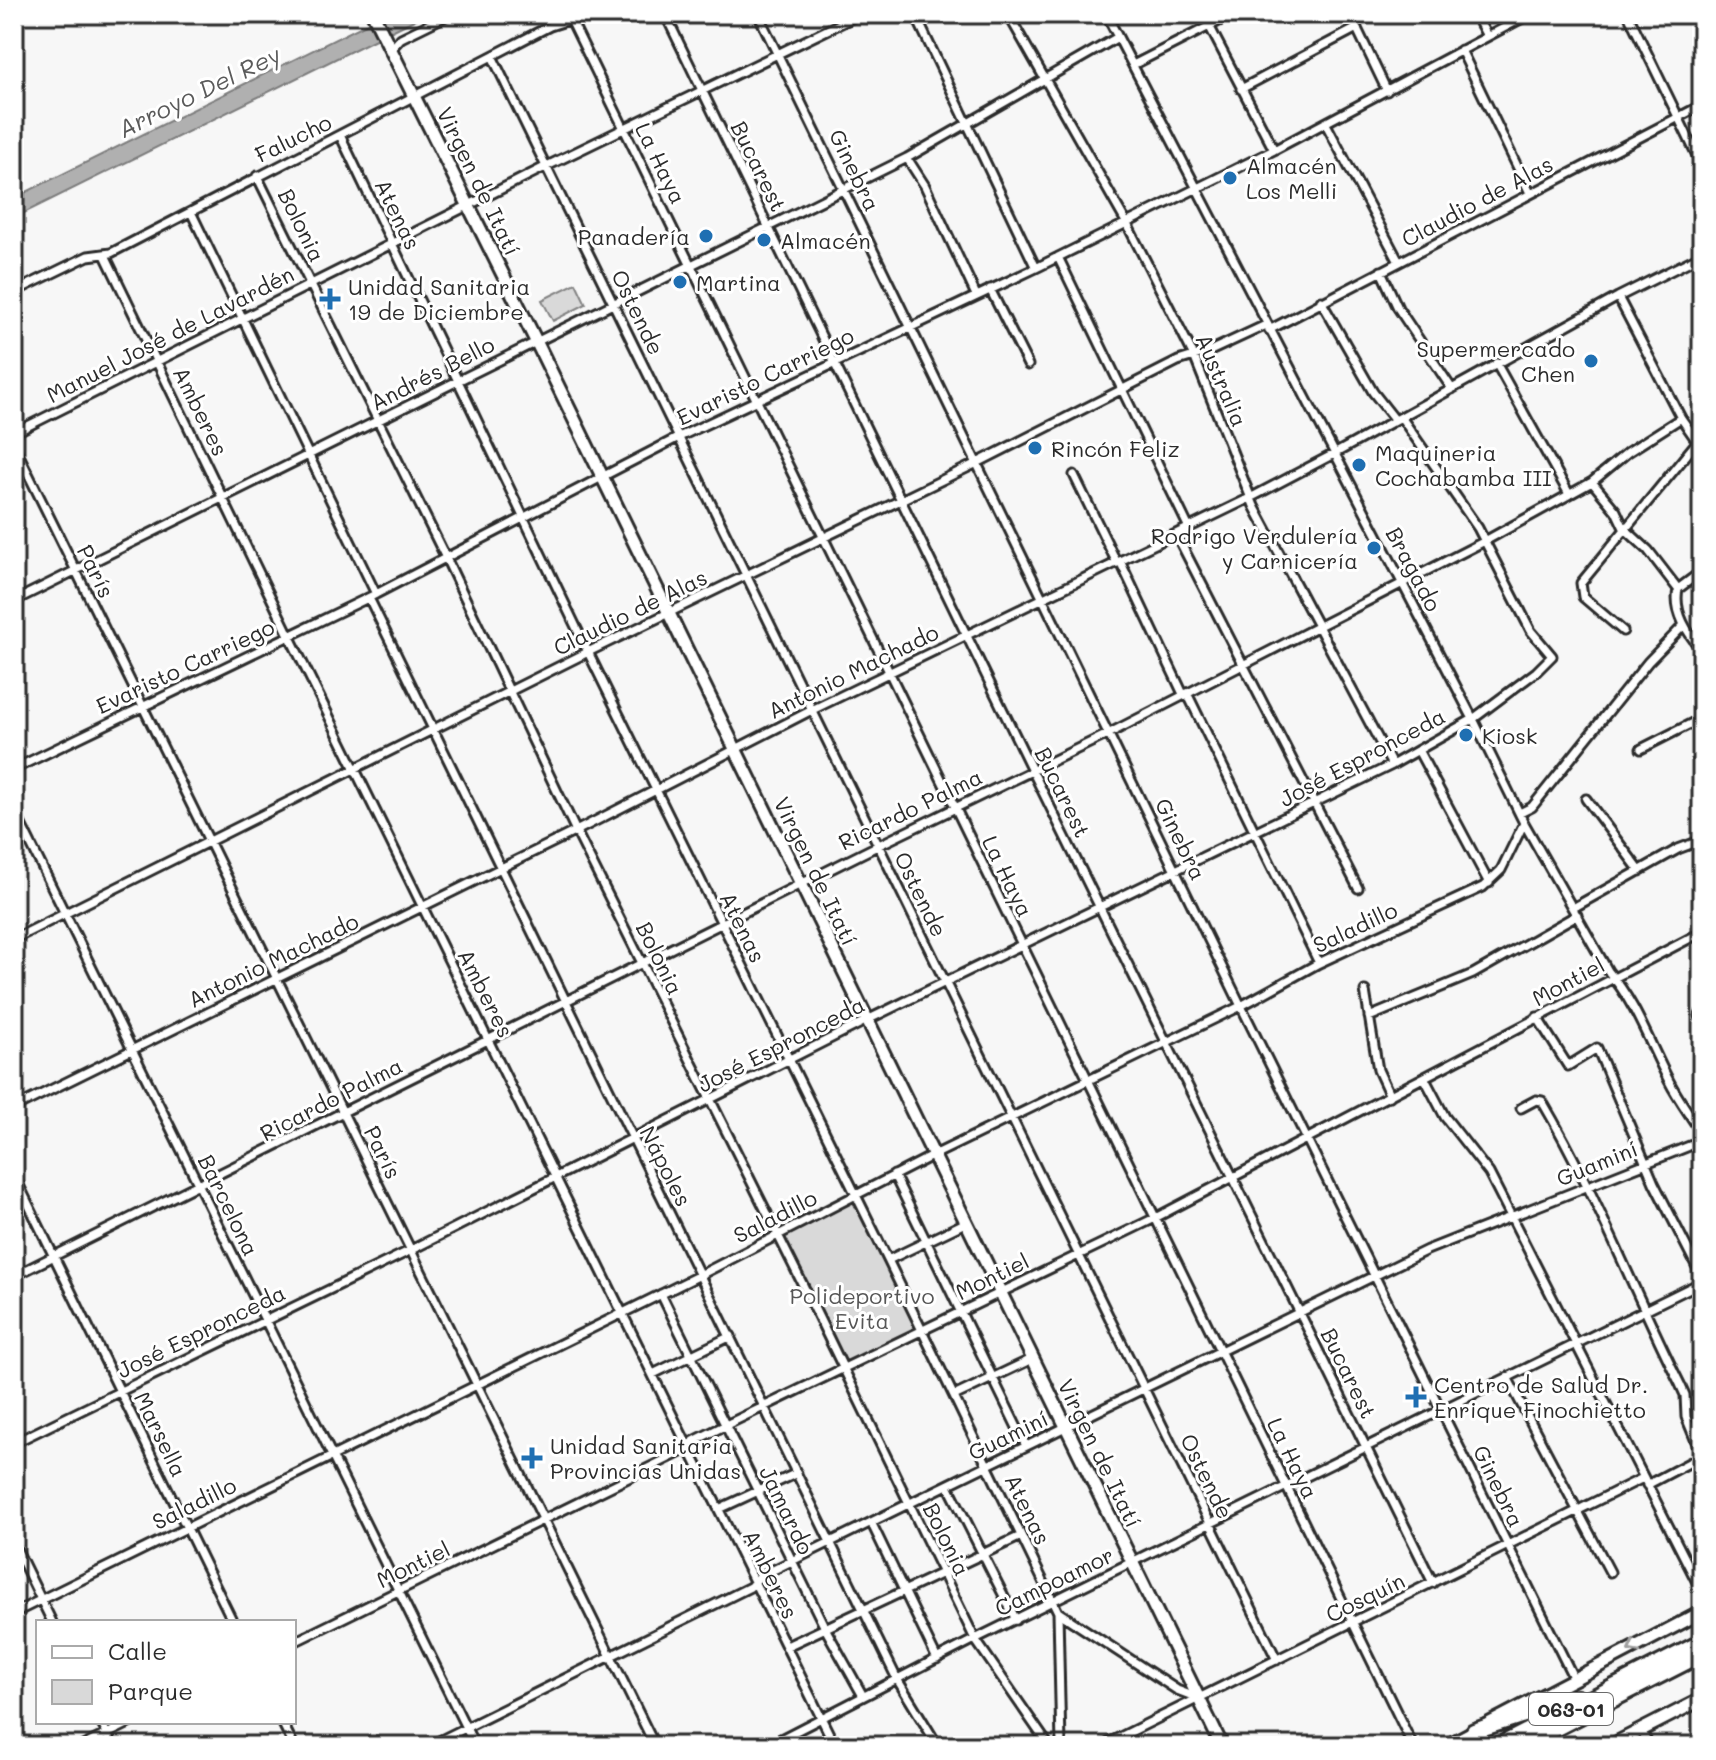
<svg xmlns="http://www.w3.org/2000/svg" width="1716" height="1760" viewBox="0 0 1716 1760" font-family="Mali,sans-serif">
<rect width="100%" height="100%" fill="#f7f7f7"/>
<filter id="ink" filterUnits="userSpaceOnUse"><feTurbulence type="fractalNoise" baseFrequency=".0125" numOctaves="2"/><feDisplacementMap in="SourceGraphic" scale="16" xChannelSelector="R" yChannelSelector="G"/><feConvolveMatrix kernelMatrix="1 2 1 2 8 2 1 2 1" color-interpolation-filters="sRGB"/></filter>
<g filter="url(#ink)">
<!-- green -->
<path fill="#d9d9d9" stroke="#828282" stroke-width="2" d="M576,283L586,304L553,321L542,300Z
M856,1194L921,1330L844,1369L778,1236Z"/>
<!-- water -->
<path fill="#b0b0b0" stroke="#7b7b7b" stroke-width="2" d="M386,14H426L14,218V198Z"/>
<g fill="none" stroke-linecap="round" stroke-linejoin="round">
<defs>
<path id="street" d="M665,14L1032,770L1433,1583
M758,14L1241,1006L1574,1679
M915,14L1036,268
M1008,14L1126,222L1194,356L1254,506L1392,765
M1106,14L1473,719L1524,823L1608,971C1636,1003 1649,1043 1669,1081C1678,1099 1691,1116 1702,1134
M1203,14L1274,150
M1350,14L1387,91
M1475,14L1487,36
M1628,14L1702,166
M571,20L1413,1746
M392,48L401,38L450,14
M1461,50L1530,193
M493,58L1277,1660
M1133,65L1233,14
M1241,89L1357,28
M1326,124L1399,262
M340,135L588,652L888,1260L1058,1612L1061,1746
M907,158L925,186L976,295
M257,176L446,558L576,831L803,1285L975,1639L1049,1746
M191,212L376,594
M105,255L290,637L835,1746
M1058,257L1189,528
M1381,271L1398,308L1452,389
M990,289L1028,365
M14,292L88,256L111,253L550,26L588,14
M1618,297L1681,418L1697,441
M1321,301L1373,392L1395,420
M1269,330L1702,105
M1496,363L1569,494
M14,433L547,166L860,14
M14,445L655,1746
M1074,475L1117,563
M1592,482L1616,511L1624,528L1648,550L1678,589C1673,613 1688,633 1702,651
M1176,534L1358,888
M1120,561L1183,694
M1678,589L1702,571
M369,598L897,1679L938,1746
M14,601L907,158L1118,37
M1623,631L1583,597L1581,583L1702,436
M1187,693L1319,963
M1641,749L1702,718
M1418,750L1489,883
M14,769L376,594L679,437L1036,268L1274,150L1530,14
M1586,799L1640,871
M14,810L475,1746
M1520,813L1532,807L1648,662L1683,626
M1573,908L1678,849L1702,840
M14,939L588,652L977,463L1178,361L1210,351L1266,325
M1365,991L1378,1070L1390,1096
M1702,1011L1700,1016L1702,1023
M1369,1017L1473,974L1577,915
M1537,1017L1568,1066L1597,1048L1654,1183L1702,1277
M1425,1079L1445,1117L1489,1173L1702,1592
M14,1108L576,831L812,710L1250,498L1334,454L1618,297L1702,255
M1521,1108L1536,1100L1542,1101C1595,1191 1633,1290 1680,1384L1685,1395L1686,1417L1702,1456
M14,1175L233,1622
M894,1175L1026,1446
M888,1260L965,1223
M14,1276L877,846L1110,733L1485,541L1592,482L1628,452L1681,418
M661,1294L825,1628L863,1696
M653,1374L731,1336
M1508,1379L1610,1572
M954,1396L1032,1359
M14,1443L411,1250L867,1020L1392,765L1473,719L1536,672L1552,656L1531,631L1478,528L1401,417
M948,1485L1016,1620
M1647,1485L1702,1456
M719,1509L797,1473
M871,1522L937,1659
M14,1544L52,1622
M1058,1612L1177,1690L1198,1698
M14,1613L700,1275L932,1156L1241,1006L1319,963L1483,887L1501,870L1524,823
M294,1642L681,1452L694,1441L726,1425L1155,1218L1702,932
M787,1646L1021,1536
M101,1722L113,1746
M282,1722L294,1746
M1641,1730L1649,1746
M83,1746L131,1722
M429,1746L750,1587L759,1577L1427,1250L1702,1141
M767,1746L975,1639L1702,1282
M1102,1746L1643,1478"/>
<path id="secondary" d="M373,14L536,341L1222,1746
M1446,1746L1702,1612
M1610,1746L1702,1699"/>
<path id="highway" d="M1474,1731L1577,1698
M1498,1746L1702,1642
M1521,1746L1702,1654"/>
</defs>
<!-- street casing -->
<use href="#street" stroke="#2b2b2b" stroke-width="13"/>
<!-- secondary casing -->
<use href="#secondary" stroke="#2b2b2b" stroke-width="17"/>
<!-- highway casing -->
<use href="#highway" stroke="#2b2b2b" stroke-width="20"/>
<!-- street -->
<use href="#street" stroke="#fff" stroke-width="7"/>
<!-- secondary -->
<use href="#secondary" stroke="#fff" stroke-width="11"/>
<!-- highway -->
<use href="#highway" stroke="#fff" stroke-width="14"/>
</g>
<!-- one-way arrows -->
<defs><path id="oneway-chevron" d="M-2-3.5L2.5 0L-2 3.5" fill="none" stroke-width="1.6" stroke-linecap="round" stroke-linejoin="round" transform="scale(2)"/></defs>
<use stroke="#a0a0a0" href="#oneway-chevron" transform="translate(1633 1648) rotate(152)"/>
</g>
<!-- markers -->
<g fill="#1f6fb2" stroke="#fff" stroke-width="3">
<circle cx="1230" cy="178" r="8"/>
<circle cx="706" cy="236" r="8"/>
<circle cx="764" cy="240" r="8"/>
<circle cx="680" cy="282" r="8"/>
<path d="M326 287h8v8h8v8h-8v8h-8v-8h-8v-8h8z"/>
<circle cx="1591" cy="361" r="8"/>
<circle cx="1035" cy="448" r="8"/>
<circle cx="1359" cy="465" r="8"/>
<circle cx="1374" cy="548" r="8"/>
<circle cx="1466" cy="735" r="8"/>
<path d="M1412 1385h8v8h8v8h-8v8h-8v-8h-8v-8h8z"/>
<path d="M528 1446h8v8h8v8h-8v8h-8v-8h-8v-8h8z"/>
</g>
<g text-anchor="middle" dominant-baseline="central" stroke-width="6" stroke-linejoin="round" paint-order="stroke">
<!-- shield labels -->
<rect fill="#fff" stroke="#6b6b6b" stroke-width="2" x="1529" y="1693" width="84" height="32" rx="6"/>
<g font-size="20" font-weight="bold" fill="#2b2b2b">
<text x="1571" y="1709">063-01</text>
</g>
<!-- street labels -->
<g font-size="22" fill="#2b2b2b" stroke="#fff">
<text transform="translate(293 138) rotate(-26)">Falucho</text>
<text transform="translate(661 163) rotate(64)">La Haya</text>
<text transform="translate(759 166) rotate(64)">Bucarest</text>
<text transform="translate(855 170) rotate(64)">Ginebra</text>
<text transform="translate(479 181) rotate(64)">Virgen de Itatí</text>
<text transform="translate(1477 201) rotate(-28)">Claudio de Alas</text>
<text transform="translate(398 214) rotate(64)">Atenas</text>
<text transform="translate(302 225) rotate(64)">Bolonia</text>
<text transform="translate(638 312) rotate(64)">Ostende</text>
<text transform="translate(170 334) rotate(-27)">Manuel José de Lavardén</text>
<text transform="translate(432 373) rotate(-27)">Andrés Bello</text>
<text transform="translate(765 376) rotate(-26)">Evaristo Carriego</text>
<text transform="translate(1222 380) rotate(67)">Australia</text>
<text transform="translate(201 411) rotate(64)">Amberes</text>
<text transform="translate(1414 569) rotate(62)">Bragado</text>
<text transform="translate(96 571) rotate(64)">París</text>
<text transform="translate(630 612) rotate(-26)">Claudio de Alas</text>
<text transform="translate(185 666) rotate(-25)">Evaristo Carriego</text>
<text transform="translate(853 671) rotate(-26)">Antonio Machado</text>
<text transform="translate(1362 757) rotate(-28)">José Espronceda</text>
<text transform="translate(1063 792) rotate(64)">Bucarest</text>
<text transform="translate(910 809) rotate(-26)">Ricardo Palma</text>
<text transform="translate(1181 839) rotate(64)">Ginebra</text>
<text transform="translate(816 871) rotate(64)">Virgen de Itatí</text>
<text transform="translate(1008 876) rotate(64)">La Haya</text>
<text transform="translate(921 894) rotate(64)">Ostende</text>
<text transform="translate(743 927) rotate(64)">Atenas</text>
<text transform="translate(1355 927) rotate(-25)">Saladillo</text>
<text transform="translate(660 958) rotate(64)">Bolonia</text>
<text transform="translate(273 960) rotate(-26)">Antonio Machado</text>
<text transform="translate(1568 981) rotate(-28)">Montiel</text>
<text transform="translate(486 993) rotate(63)">Amberes</text>
<text transform="translate(781 1044) rotate(-27)">José Espronceda</text>
<text transform="translate(331 1099) rotate(-27)">Ricardo Palma</text>
<text transform="translate(383 1152) rotate(64)">París</text>
<text transform="translate(1597 1163) rotate(-22)">Guaminí</text>
<text transform="translate(666 1166) rotate(63)">Nápoles</text>
<text transform="translate(229 1205) rotate(64)">Barcelona</text>
<text transform="translate(775 1216) rotate(-27)">Saladillo</text>
<text transform="translate(992 1276) rotate(-26)">Montiel</text>
<text transform="translate(201 1331) rotate(-26)">José Espronceda</text>
<text transform="translate(1349 1373) rotate(64)">Bucarest</text>
<text transform="translate(161 1434) rotate(64)">Marsella</text>
<text transform="translate(1008 1435) rotate(-26)">Guaminí</text>
<text transform="translate(1100 1453) rotate(64)">Virgen de Itatí</text>
<text transform="translate(1293 1458) rotate(64)">La Haya</text>
<text transform="translate(1207 1476) rotate(64)">Ostende</text>
<text transform="translate(1499 1486) rotate(64)">Ginebra</text>
<text transform="translate(194 1503) rotate(-26)">Saladillo</text>
<text transform="translate(1028 1509) rotate(64)">Atenas</text>
<text transform="translate(787 1510) rotate(64)">Jamardo</text>
<text transform="translate(947 1539) rotate(64)">Bolonia</text>
<text transform="translate(413 1564) rotate(-26)">Montiel</text>
<text transform="translate(771 1574) rotate(64)">Amberes</text>
<text transform="translate(1054 1581) rotate(-26)">Campoamor</text>
<text transform="translate(1365 1597) rotate(-26)">Cosquín</text>
</g>
<!-- poi labels -->
<g font-size="22" fill="#2b2b2b" stroke="#fff" text-anchor="start">
<text x="1246" y="165">Almacén<tspan x="1246" dy="25">Los Melli</tspan></text>
<text x="690" y="236" text-anchor="end">Panadería</text>
<text x="780" y="240">Almacén</text>
<text x="696" y="282">Martina</text>
<text x="348" y="286">Unidad Sanitaria<tspan x="348" dy="25">19 de Diciembre</tspan></text>
<text x="1575" y="348" text-anchor="end">Supermercado<tspan x="1575" dy="25">Chen</tspan></text>
<text x="1051" y="448">Rincón Feliz</text>
<text x="1375" y="452">Maquineria<tspan x="1375" dy="25">Cochabamba III</tspan></text>
<text x="1358" y="535" text-anchor="end">Rodrigo Verdulería<tspan x="1358" dy="25">y Carnicería</tspan></text>
<text x="1482" y="735">Kiosk</text>
<text x="1434" y="1384">Centro de Salud Dr.<tspan x="1434" dy="25">Enrique Finochietto</tspan></text>
<text x="550" y="1445">Unidad Sanitaria<tspan x="550" dy="25">Provincias Unidas</tspan></text>
</g>
<!-- park labels -->
<g font-size="22" fill="#565656" stroke="#fff">
<text x="862" y="1295">Polideportivo<tspan x="862" dy="25">Evita</tspan></text>
</g>
<!-- water labels -->
<g font-size="24" font-style="italic" fill="#5a5a5a" stroke="#fff">
<text transform="translate(199 91) rotate(-26)">Arroyo Del Rey</text>
</g>
</g>
<!-- margin -->
<rect width="1716" height="1760" fill="none" stroke="#fff" stroke-width="48"/>
<rect x="24" y="24" width="1668" height="1712" fill="none" stroke="#2b2b2b" stroke-width="3" filter="url(#ink)"/>
<!-- legend -->
<rect x="36" y="1620" width="260" height="104" fill="#ffffff" stroke="#aaaaaa" stroke-width="2"/>
<rect x="52" y="1646" width="40" height="12" fill="#ffffff" stroke="#aaaaaa" stroke-width="2"/>
<text x="108" y="1660" font-size="24" fill="#2b2b2b">Calle</text>
<rect x="52" y="1680" width="40" height="24" fill="#d9d9d9" stroke="#aaaaaa" stroke-width="2"/>
<text x="108" y="1700" font-size="24" fill="#2b2b2b">Parque</text>
</svg>
